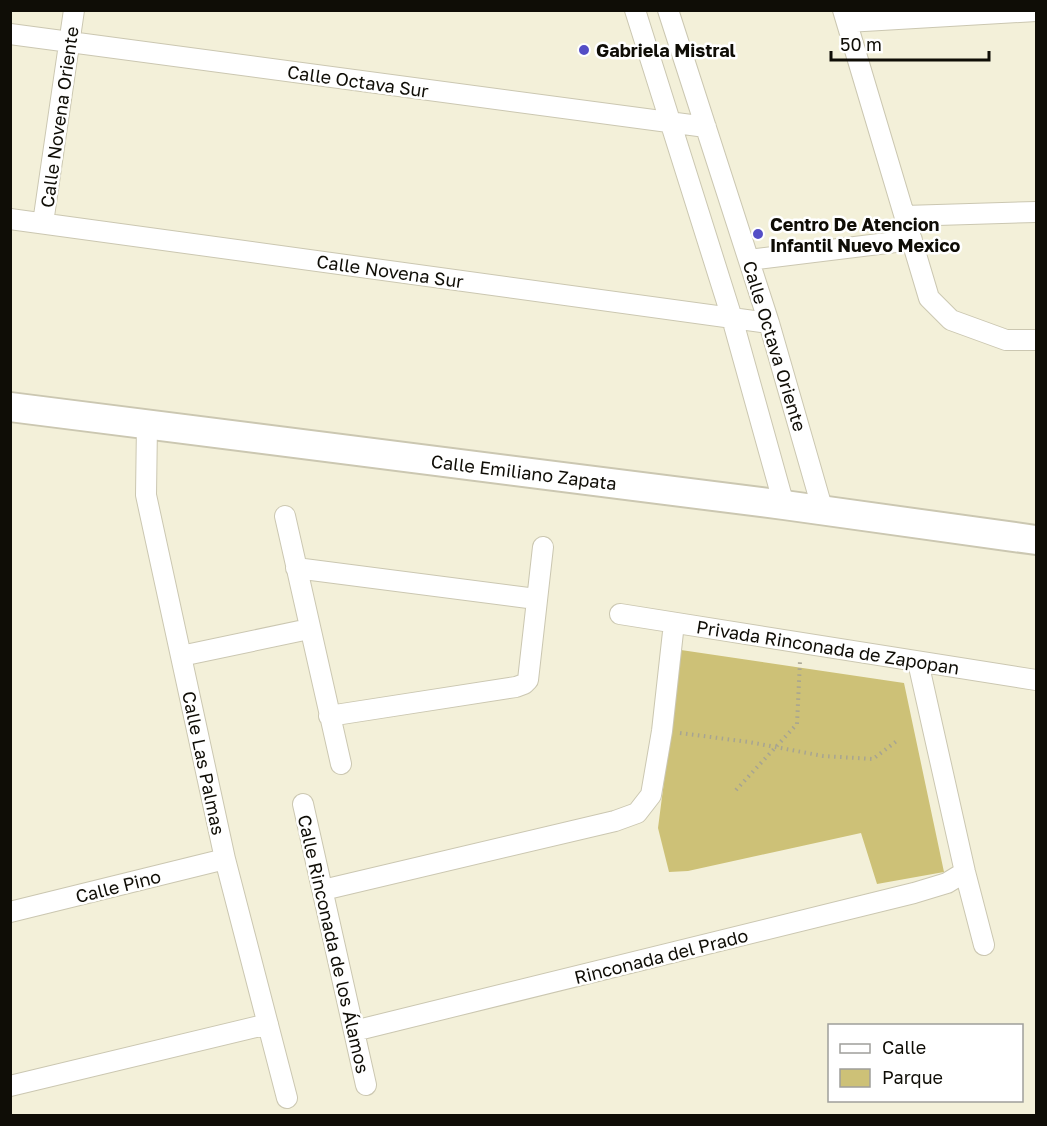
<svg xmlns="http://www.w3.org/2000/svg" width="1047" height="1126" viewBox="0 0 1047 1126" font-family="'Golos Text',sans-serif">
<rect width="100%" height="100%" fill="#f3f0d9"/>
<!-- green -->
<path fill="#cdc177" d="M681,650L904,683L944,872L877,884L861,833L688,871L669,872L658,828Z"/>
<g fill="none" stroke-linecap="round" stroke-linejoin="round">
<defs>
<path id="street" d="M635,10L732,318L784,505
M668,10L769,323L823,511
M843,10L929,298L951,320L1006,340H1036
M847,22L1036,11
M10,34L706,127
M905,216L1036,212
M10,219L769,323
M43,223L74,10
M749,260L912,240
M147,424L146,495L225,859L287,1098
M285,516L341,764
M296,568L536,599
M620,614L1036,680
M181,656L309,629
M918,662L965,872L984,945
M329,716L516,687L524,684L528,680L543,547
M303,804L366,1085
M323,890L615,821L637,813L651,795L662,731L674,623
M10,912L225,859
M354,1031L914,893L947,883L965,872
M10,1086L268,1024"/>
<path id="secondary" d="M10,407L784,505L1036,540"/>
</defs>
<!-- street casing -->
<use href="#street" stroke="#cbc7b1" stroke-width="22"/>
<!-- secondary casing -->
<use href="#secondary" stroke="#cbc7b1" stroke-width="32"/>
<!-- path -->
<path stroke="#a7a492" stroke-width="4" stroke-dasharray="1.5 4.5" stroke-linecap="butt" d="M680,733L749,742L823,756L873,759L898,740
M736,790L797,724L800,661"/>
<!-- street -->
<use href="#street" stroke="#fff" stroke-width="20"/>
<!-- secondary -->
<use href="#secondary" stroke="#fff" stroke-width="28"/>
</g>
<!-- markers -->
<g fill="#544ec6" stroke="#fff" stroke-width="2">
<circle cx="584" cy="50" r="6"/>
<circle cx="758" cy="234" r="6"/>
</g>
<g text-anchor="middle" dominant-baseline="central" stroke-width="5" stroke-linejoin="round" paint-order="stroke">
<!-- poi labels -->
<g font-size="18" font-weight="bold" fill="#0f0d06" stroke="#fff" text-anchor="start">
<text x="596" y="50">Gabriela Mistral</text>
<text x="770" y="224">Centro De Atencion<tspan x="770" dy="21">Infantil Nuevo Mexico</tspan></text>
</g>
<!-- street labels -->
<g font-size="18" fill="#0f0d06" stroke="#fff">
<text transform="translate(358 81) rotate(8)">Calle Octava Sur</text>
<text transform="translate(59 117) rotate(-82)">Calle Novena Oriente</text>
<text transform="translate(390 271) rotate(8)">Calle Novena Sur</text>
<text transform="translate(775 346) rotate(73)">Calle Octava Oriente</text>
<text transform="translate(524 472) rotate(7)">Calle Emiliano Zapata</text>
<text transform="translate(828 647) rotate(9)">Privada Rinconada de Zapopan</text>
<text transform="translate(204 763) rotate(78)">Calle Las Palmas</text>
<text transform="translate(118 886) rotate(-14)">Calle Pino</text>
<text transform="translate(334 944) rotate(77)">Calle Rinconada de los Álamos</text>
<text transform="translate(661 956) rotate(-14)">Rinconada del Prado</text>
</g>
</g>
<!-- border -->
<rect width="1047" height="1126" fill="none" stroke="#0f0d06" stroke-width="24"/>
<!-- legend -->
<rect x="828" y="1024" width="195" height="78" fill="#ffffff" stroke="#9f9e9b" stroke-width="1.5"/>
<rect x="840" y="1044" width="30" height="9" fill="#ffffff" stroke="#9f9e9b" stroke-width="1.5"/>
<text x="882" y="1054" font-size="18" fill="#0f0d06">Calle</text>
<rect x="840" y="1069" width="30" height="18" fill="#cdc177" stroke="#9f9e9b" stroke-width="1.5"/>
<text x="882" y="1084" font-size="18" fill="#0f0d06">Parque</text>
<!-- scale -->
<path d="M831 51v9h158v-9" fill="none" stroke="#0f0d06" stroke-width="3"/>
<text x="840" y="51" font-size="18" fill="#0f0d06" stroke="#ffffff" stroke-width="4.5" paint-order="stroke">50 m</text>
</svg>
